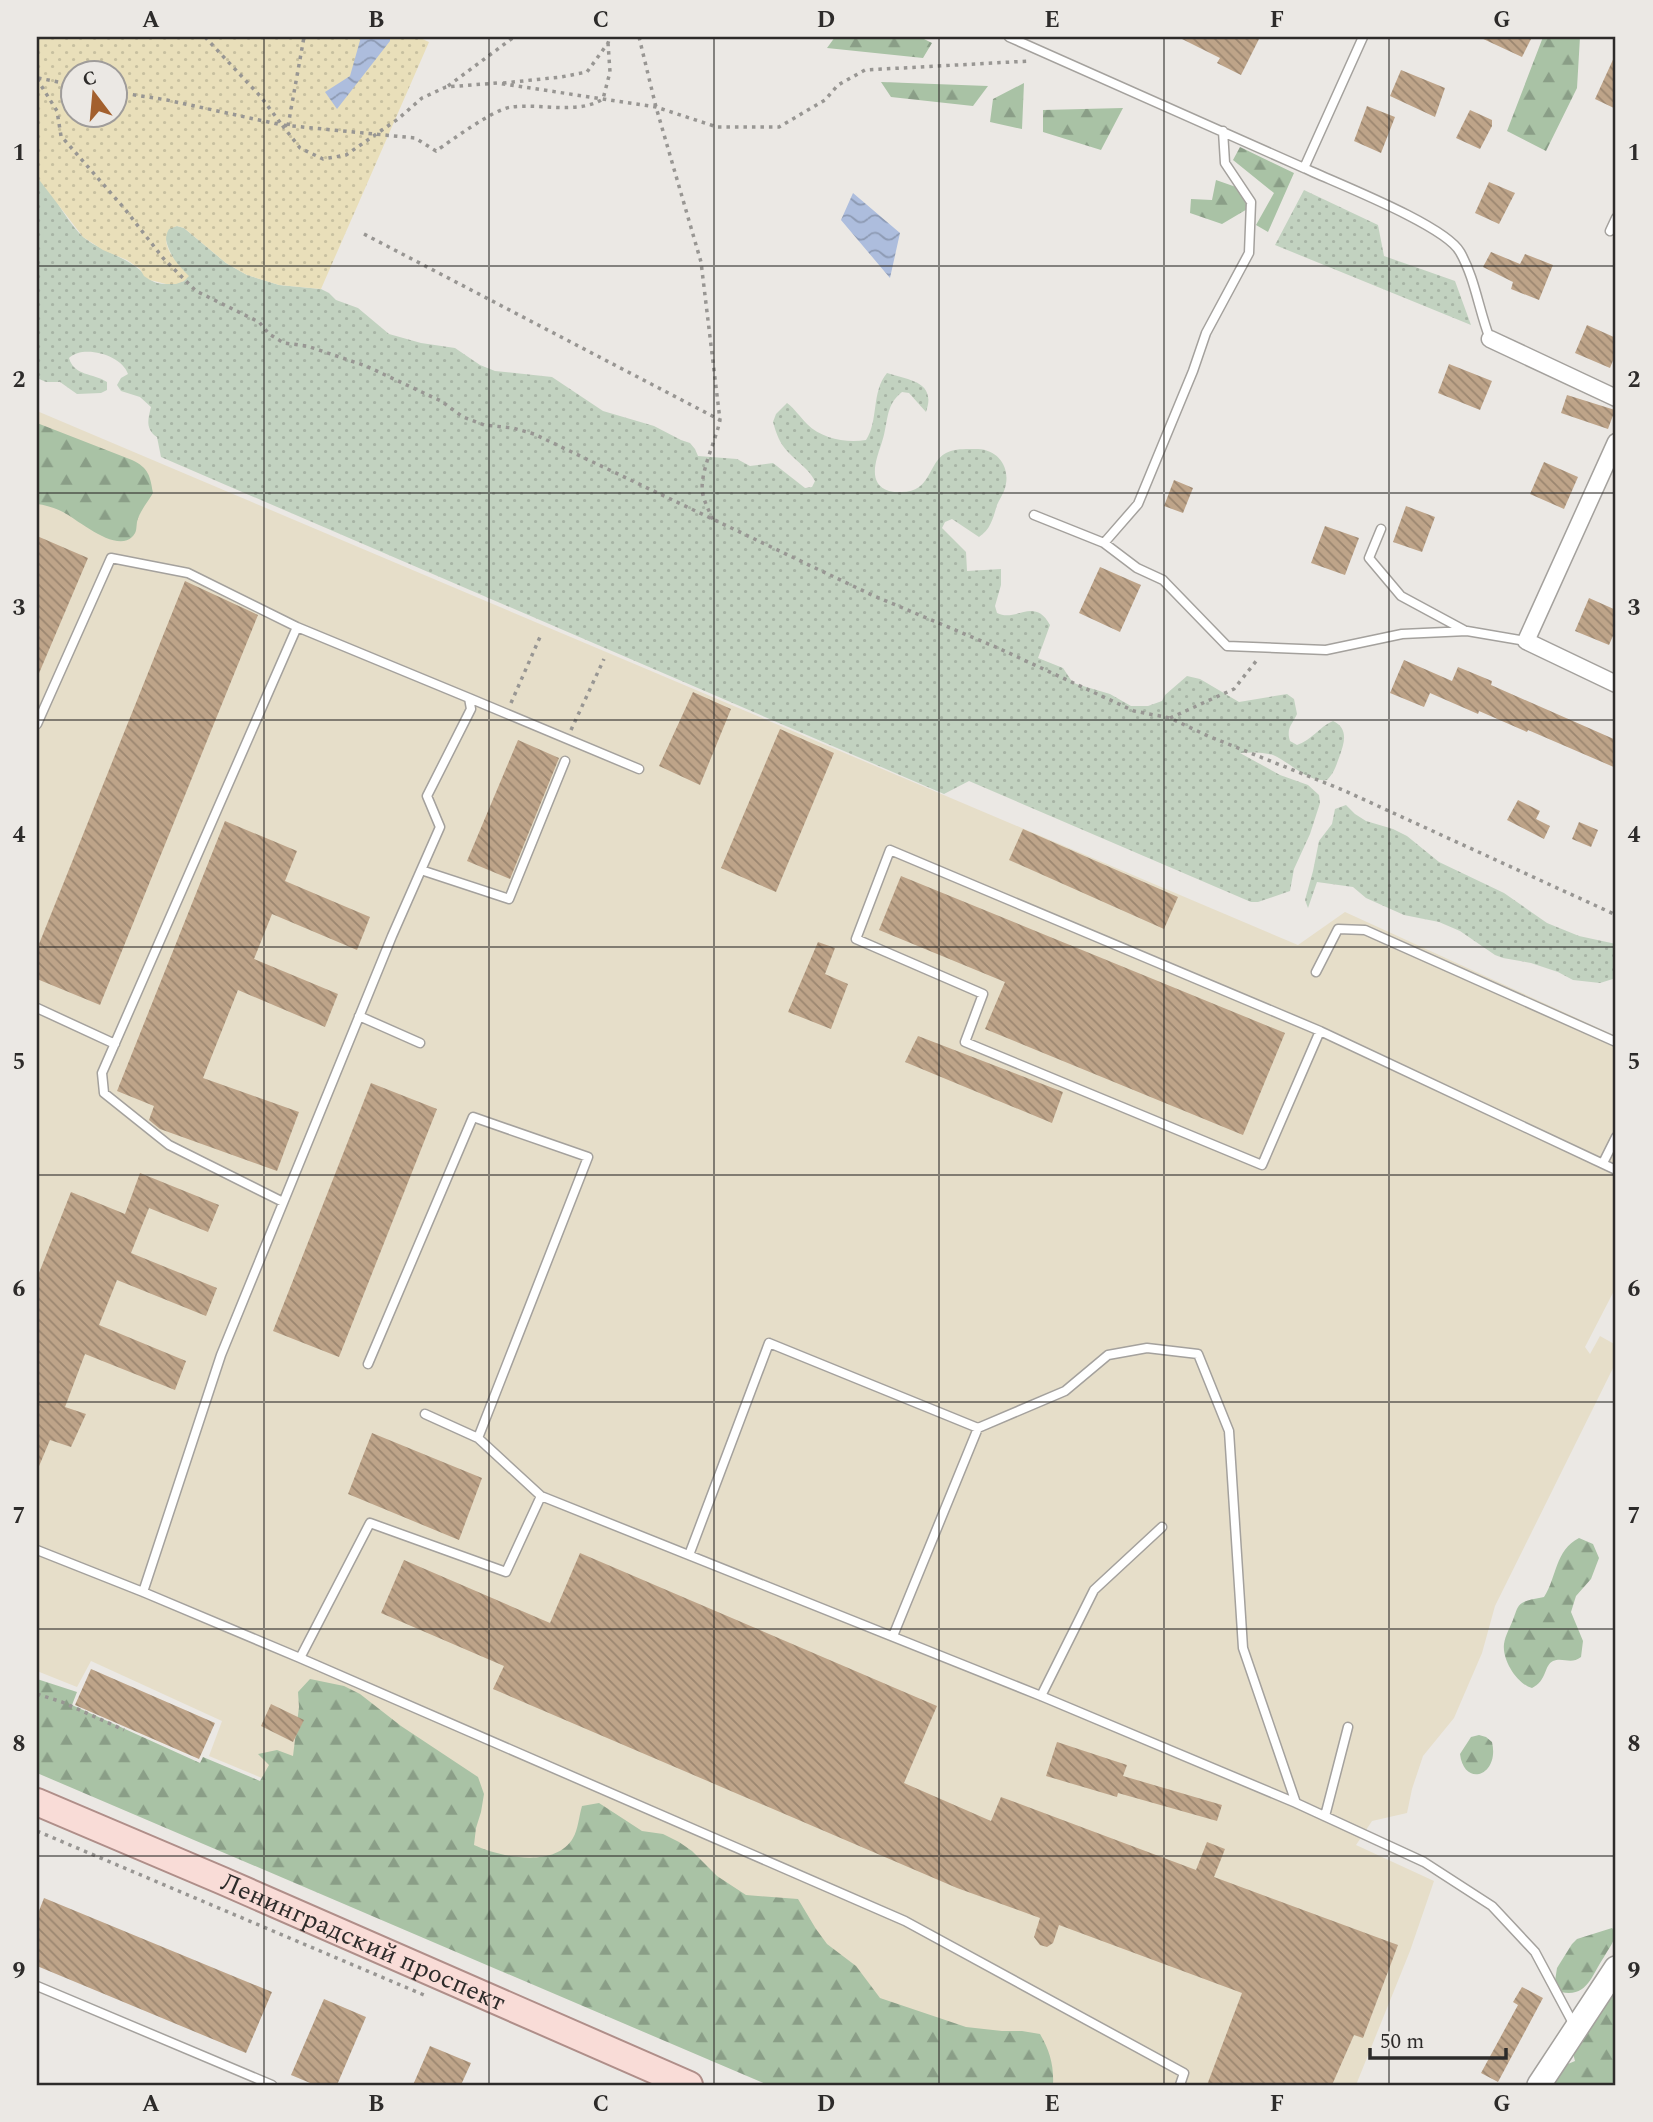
<svg xmlns="http://www.w3.org/2000/svg" width="1653" height="2122" viewBox="0 0 1653 2122" font-family="Spectral,serif">
<defs>
<pattern id="grass-dots" width="8" height="8" patternUnits="userSpaceOnUse" patternTransform="scale(1.75)"><rect width="8" height="8" fill="#c2d2c0"/><path d="M2 2h.1M6 6h.1" fill="none" stroke="#a7b4a5" stroke-width="1.8" stroke-linecap="round"/></pattern>
<pattern id="forest-firs" width="22" height="20" patternUnits="userSpaceOnUse" patternTransform="scale(1.75)"><rect width="22" height="20" fill="#a9c2a5"/><path d="M5 1l3.5 6h-7zM16 11l3.5 6h-7z" fill="#8a9e87"/></pattern>
<pattern id="sand-dots" width="8" height="8" patternUnits="userSpaceOnUse" patternTransform="scale(1.75)"><rect width="8" height="8" fill="#e9dfba"/><path d="M2 2h.1M6 6h.1" fill="none" stroke="#c8c0a0" stroke-width="1.8" stroke-linecap="round"/></pattern>
<pattern id="water-waves" width="16" height="10" patternUnits="userSpaceOnUse" patternTransform="scale(1.75)"><rect width="16" height="10" fill="#adbddd"/><path d="M0 5q4-4 8 0t8 0" fill="none" stroke="#8d9ab3"/></pattern>
<pattern id="building-back-hatch" width="6" height="6" patternUnits="userSpaceOnUse" patternTransform="scale(1.75)"><rect width="6" height="6" fill="#bea489"/><path d="M-1 5l2 2M0 0l6 6M5-1l2 2" fill="none" stroke="#9b8670"/></pattern>
</defs>
<rect width="100%" height="100%" fill="#ebe8e4"/>
<!-- industrial -->
<path fill="#e6dec9" d="M37,411L1298,945L1345,912L1616,1036V1287L1585,1347L1590,1354L1600,1336L1616,1345V1362L1495,1606L1482,1653L1454,1718L1423,1756L1412,1789L1407,1813L1372,1821L1356,1845L1434,1881L1410,1951L1356,2085H1001L209,1756L222,1721L91,1661L77,1687L37,1671Z"/>
<!-- grass -->
<path fill="url(#grass-dots)" d="M37,177C54,193 63,216 80,234C95,249 119,254 136,267C145,273 146,279 157,283C166,285 176,284 184,281C179,265 167,252 165,235L169,228L177,226L184,228L226,263L247,275L279,285L321,289L329,293L336,300L358,308L389,334L421,343L455,348L480,365L495,371L552,377L603,411L654,426L681,440L690,443L695,449L698,456L737,459L750,466L773,463L805,488L812,487L815,481C808,468 798,463 788,452C780,444 776,433 773,422L776,414L787,403C795,409 800,417 807,424C822,439 846,443 866,440C879,420 871,392 887,373C908,380 937,381 926,412L909,393L902,392C884,406 889,424 881,445C876,460 867,484 889,491C892,492 896,492 900,492C932,493 927,463 946,453C954,448 969,449 978,449C1000,450 1012,470 1004,491C1002,496 999,500 997,505C993,518 991,529 979,537L952,519L945,522L942,528L966,552L967,571L1001,569V585L995,606L997,613C1016,623 1034,596 1050,625L1038,658L1063,668L1073,683L1110,694L1131,706H1148L1162,701L1165,695L1187,676L1200,679L1239,702L1287,694L1294,699L1297,714C1292,725 1286,728 1290,741L1297,745C1312,740 1319,727 1333,721C1348,728 1345,741 1340,755C1336,765 1335,772 1327,780C1308,783 1290,762 1273,755C1263,752 1250,752 1240,753L1280,775L1308,785L1319,795L1320,803L1310,834L1294,869L1290,891L1258,902H1251L969,781L944,794L161,457L157,437C145,429 148,419 151,407L140,397L121,391L117,385L121,378L128,374C122,355 83,344 69,358C74,376 93,373 107,382V390L101,393L77,394L60,382H46L37,378Z
M1304,190L1378,225L1384,256L1455,281L1471,325L1275,245Z
M1346,805L1355,814L1366,821L1393,829L1407,836L1439,862L1504,893L1547,923L1579,936L1616,944V978L1600,983L1573,980L1558,972L1531,963L1503,958L1495,955L1460,931L1439,922L1404,915L1366,898L1353,887L1317,882L1308,908L1305,900L1313,871L1319,841L1332,824L1335,809Z"/>
<!-- forest -->
<path fill="url(#forest-firs)" d="M835,37H920L932,43L923,58L827,48Z
M1543,37H1580L1577,88L1546,151L1507,131Z
M881,82L988,86L973,106L891,97Z
M1024,83L1022,129L990,122L993,99Z
M1123,108L1101,150L1043,132V110Z
M1240,147L1294,173L1268,232L1256,225L1274,193L1233,160Z
M1216,180L1236,187L1249,208L1222,224L1190,213L1191,199L1212,200Z
M37,423L132,460C149,468 150,476 153,493C148,502 139,512 137,522C136,529 137,532 132,537C116,553 78,520 63,512C56,508 45,505 37,504Z
M1579,1538L1593,1544L1599,1558L1591,1579L1576,1596L1571,1612L1583,1641L1581,1657C1571,1665 1563,1657 1553,1661C1544,1665 1547,1681 1532,1688C1517,1684 1502,1660 1504,1644C1505,1635 1511,1626 1514,1617C1516,1612 1517,1606 1522,1603C1528,1599 1537,1599 1544,1597C1557,1577 1555,1550 1579,1538Z
M37,1679L77,1692L72,1705L200,1763L203,1757L260,1781L269,1765L258,1754L277,1750L293,1756L299,1707L298,1692L310,1679L344,1686L360,1694L401,1726L478,1777L484,1794L481,1812L476,1828L474,1845C500,1857 555,1869 573,1838C578,1830 579,1816 582,1806L599,1803L642,1831L663,1834L679,1842L692,1851L717,1876L746,1895L798,1899L816,1929L827,1944L856,1966L880,1998L966,2027L1002,2031H1022L1040,2034C1050,2051 1054,2066 1053,2085H768L37,1773Z
M1479,1735L1486,1737L1492,1742C1500,1776 1464,1788 1460,1754L1471,1737Z
M1612,1928L1616,1932C1614,1943 1609,1948 1604,1957C1592,1974 1588,1998 1561,1992L1555,1981L1557,1968L1572,1944L1577,1939Z
M1616,1987V2085H1545L1556,2069L1575,2061L1572,2049Z"/>
<!-- sand -->
<path fill="url(#sand-dots)" fill-rule="evenodd" d="M37,37H418L429,42L321,289L279,285L247,275L226,263L184,228L177,226L169,229C159,245 177,264 189,276L184,281L176,284H166L150,280L144,276L140,269L127,260L103,250L83,237L37,177ZM74,74H116V116H74Z"/>
<!-- water -->
<path fill="url(#water-waves)" d="M361,37H390V41L337,109L325,92L350,76Z
M853,193L900,233L890,278L841,220Z"/>
<!-- building -->
<path fill="url(#building-back-hatch)" d="M1178,37H1260L1241,75L1217,63L1220,58Z
M1479,37H1532L1522,57Z
M1616,53V109L1595,99Z
M1401,70L1445,88L1435,117L1390,96Z
M1367,106L1395,117L1381,153L1354,141Z
M1470,110L1492,120V126L1480,149L1456,138Z
M1489,182L1515,193L1499,224L1475,213Z
M1491,252L1520,264L1525,254L1553,265L1539,300L1511,289L1513,282L1483,267Z
M1587,325L1616,338V353L1610,368L1575,353Z
M1449,364L1492,381L1480,410L1438,393Z
M1567,395L1615,410L1608,429L1561,413Z
M1544,462L1578,477L1564,509L1530,494Z
M1174,480L1193,488L1183,513L1164,506Z
M1406,506L1435,517L1422,552L1393,542Z
M1325,526L1359,538L1345,575L1311,563Z
M37,536L88,558L37,678Z
M1100,567L1141,585L1120,632L1079,613Z
M185,581L258,615L100,1005L37,979V949Z
M1589,598L1616,610V629L1609,645L1575,631Z
M1404,660L1452,681L1458,667L1492,681L1491,685L1616,740V768L1528,730L1527,732L1479,711L1478,714L1430,693L1424,707L1390,693Z
M693,692L731,709L700,785L659,766Z
M780,729L834,753L776,892L721,868Z
M518,740L559,758L510,879L467,861Z
M1518,800L1540,811L1536,819L1550,826L1544,839L1507,820Z
M225,821L297,851L285,881L370,917L357,950L272,914L254,959L338,994L325,1027L238,990L203,1078L299,1112L277,1171L160,1129L149,1120L154,1106L117,1091Z
M1579,822L1598,830L1591,847L1572,839Z
M1023,829L1178,897L1164,929L1009,860Z
M901,876L1285,1033L1243,1135L985,1029L1005,982L879,930Z
M818,942L835,948L825,974L848,984L831,1029L788,1012Z
M918,1036L1063,1092L1052,1123L905,1062Z
M371,1083L437,1109L339,1357L273,1331Z
M140,1173L219,1205L208,1232L149,1208L131,1253L217,1288L206,1316L117,1280L99,1325L186,1361L175,1390L85,1354L65,1407L86,1414L71,1447L50,1440L37,1471V1278L71,1192L125,1214Z
M372,1433L482,1478L459,1540L348,1494Z
M580,1553L937,1706L904,1783L991,1821L1001,1797L1196,1870L1207,1842L1225,1849L1214,1877L1398,1945L1363,2038L1354,2035L1332,2085H1207L1242,1993L1059,1925L1053,1943L1047,1947L1040,1945L1034,1937L1040,1918L957,1888L493,1689L504,1666L381,1613L404,1560L550,1623Z
M91,1669L215,1723L199,1759L75,1705Z
M271,1704L304,1720L293,1742L261,1726Z
M1057,1742L1127,1765L1123,1776L1222,1805L1217,1821L1118,1793L1117,1797L1046,1776Z
M44,1898L272,1992L246,2053L37,1966V1916Z
M1522,1987L1543,1998L1498,2082L1481,2073L1518,2005L1513,2002Z
M324,1999L366,2017L337,2085H315L291,2075Z
M430,2046L471,2063L461,2085H413Z"/>
<g fill="none" stroke-linecap="round" stroke-linejoin="round">
<defs>
<path id="lane" d="M1009,37L1304,168L1363,37
M1304,168C1336,183 1445,225 1460,252C1475,278 1479,311 1490,339
M1610,231L1616,218
M1034,515L1104,543L1137,568L1163,580L1227,646L1326,650L1402,634L1467,631L1526,641
M1381,529L1369,558L1401,596L1464,630
M1104,543L1138,504L1193,371L1206,333L1249,253L1251,202L1225,163L1223,131
M469,698L639,769
M37,724L111,558L188,573L297,627L469,698L471,709L427,796L440,827L392,936L221,1355L143,1592
M421,870L509,899L565,761
M1316,972L1338,929L1365,930L1616,1042
M37,1008L115,1044
M359,1016L420,1043
M1320,1031L1262,1165L965,1042L983,994L856,939L890,850L1320,1031L1616,1170
M1603,1163L1616,1137
M283,1202L169,1145L104,1093L102,1073L297,627
M368,1364L473,1117L588,1157L478,1438L541,1496
M425,1414L478,1438
M37,1550L143,1592L300,1658L370,1523L506,1572L541,1496L1041,1696L1296,1803L1424,1862L1492,1906L1535,1952L1574,2025
M689,1555L769,1343L978,1428
M893,1636L978,1428L1065,1391L1108,1355L1147,1348L1198,1354L1229,1431L1243,1648L1296,1803
M300,1658L905,1921L1184,2073L1180,2085
M1041,1696L1094,1590L1162,1527
M1325,1816L1348,1727
M37,1986L272,2085"/>
<path id="street" d="M1490,339L1616,398
M1616,442L1526,641L1616,684"/>
<path id="secondary" d="M1539,2085L1616,1968"/>
<g id="primary">
<path id="s1" d="M37,1802L223,1881L689,2085"/>
</g>
</defs>
<!-- lane casing -->
<use href="#lane" stroke="#a4a19d" stroke-width="11"/>
<!-- street casing -->
<use href="#street" stroke="#a4a19d" stroke-width="19"/>
<!-- secondary casing -->
<use href="#secondary" stroke="#a4a19d" stroke-width="26"/>
<!-- primary casing -->
<use href="#primary" stroke="#af8e89" stroke-width="30"/>
<!-- path -->
<path stroke="#989693" stroke-width="3.5" stroke-dasharray="3.5 5" stroke-linecap="butt" d="M205,37L261,97L282,125L415,138L436,151C452,140 494,109 511,107C541,103 577,115 603,99L610,72L608,43
M639,37L656,107L701,262L720,420C716,441 698,475 703,495C705,504 710,512 713,521
M38,78L74,85
M37,79L57,111L61,136L124,208L163,258L196,291L259,322L269,334L284,343L307,346L366,366L441,401L463,417L484,425L513,428L534,434L872,595L998,648L1134,711L1170,718L1208,736L1343,790L1614,914
M503,83L561,77L587,72L608,43L610,37
M448,86L514,37
M116,92L167,100L282,125L300,148L323,159L346,155L398,119L422,98L446,87L497,83L656,107L717,127H779L825,100L838,85L865,70L1030,61
M288,126L304,37
M364,234L720,420
M511,703L540,637
M1170,718L1234,689L1257,660
M571,730L604,659
M37,1694L62,1702L124,1730
M37,1831L424,1995"/>
<!-- lane -->
<use href="#lane" stroke="#fff" stroke-width="8"/>
<!-- street -->
<use href="#street" stroke="#fff" stroke-width="16"/>
<!-- secondary -->
<use href="#secondary" stroke="#fff" stroke-width="23"/>
<!-- primary -->
<use href="#primary" stroke="#f9dcd7" stroke-width="26"/>
</g>
<!-- grid -->
<path fill="none" stroke="#2d2b2a" stroke-width="2" stroke-opacity="0.55" d="M264,37V2085M489,37V2085M714,37V2085M939,37V2085M1164,37V2085M1389,37V2085M37,266H1616M37,493H1616M37,720H1616M37,947H1616M37,1175H1616M37,1402H1616M37,1629H1616M37,1856H1616"/>
<g text-anchor="middle" dominant-baseline="central" stroke-width="7" stroke-linejoin="round" paint-order="stroke">
<!-- street labels -->
<g font-size="26" fill="#2d2b2a" stroke="#ebe8e4">
<text stroke="none"><textPath href="#s1" startOffset="355">Ленинградский проспект</textPath></text>
</g>
</g>
<!-- border -->
<rect width="1653" height="2122" fill="none" stroke="#ebe8e4" stroke-width="77"/>
<!-- north arrow -->
<g transform="translate(94 94) rotate(344)"><circle r="33" fill="#ebe8e4" stroke="#9f9c9a" stroke-width="2"/>
<path d="M0-5L12 26L0 18L-12 26Z" fill="#a3602e"/>
<text y="-10" font-size="19" font-weight="bold" text-anchor="middle" fill="#2d2b2a">С</text>
</g>
<!-- scale -->
<path d="M1370 2048v10h136v-10" fill="none" stroke="#2d2b2a" stroke-width="3.5"/>
<text x="1380" y="2048" font-size="21" fill="#2d2b2a" stroke="#ebe8e4" stroke-width="5" paint-order="stroke">50 m</text>
<rect x="38" y="38" width="1576" height="2046" fill="none" stroke="#2d2b2a" stroke-width="2.5"/>
<g font-size="23" text-anchor="middle" font-weight="bold" fill="#2d2b2a">
<text x="151" y="27">A</text>
<text x="376" y="27">B</text>
<text x="601" y="27">C</text>
<text x="826" y="27">D</text>
<text x="1052" y="27">E</text>
<text x="1277" y="27">F</text>
<text x="1502" y="27">G</text>
<text x="19" y="160">1</text>
<text x="1634" y="160">1</text>
<text x="19" y="387">2</text>
<text x="1634" y="387">2</text>
<text x="19" y="615">3</text>
<text x="1634" y="615">3</text>
<text x="19" y="842">4</text>
<text x="1634" y="842">4</text>
<text x="19" y="1069">5</text>
<text x="1634" y="1069">5</text>
<text x="19" y="1296">6</text>
<text x="1634" y="1296">6</text>
<text x="19" y="1523">7</text>
<text x="1634" y="1523">7</text>
<text x="19" y="1751">8</text>
<text x="1634" y="1751">8</text>
<text x="19" y="1978">9</text>
<text x="1634" y="1978">9</text>
<text x="151" y="2111">A</text>
<text x="376" y="2111">B</text>
<text x="601" y="2111">C</text>
<text x="826" y="2111">D</text>
<text x="1052" y="2111">E</text>
<text x="1277" y="2111">F</text>
<text x="1502" y="2111">G</text>
</g>
</svg>
